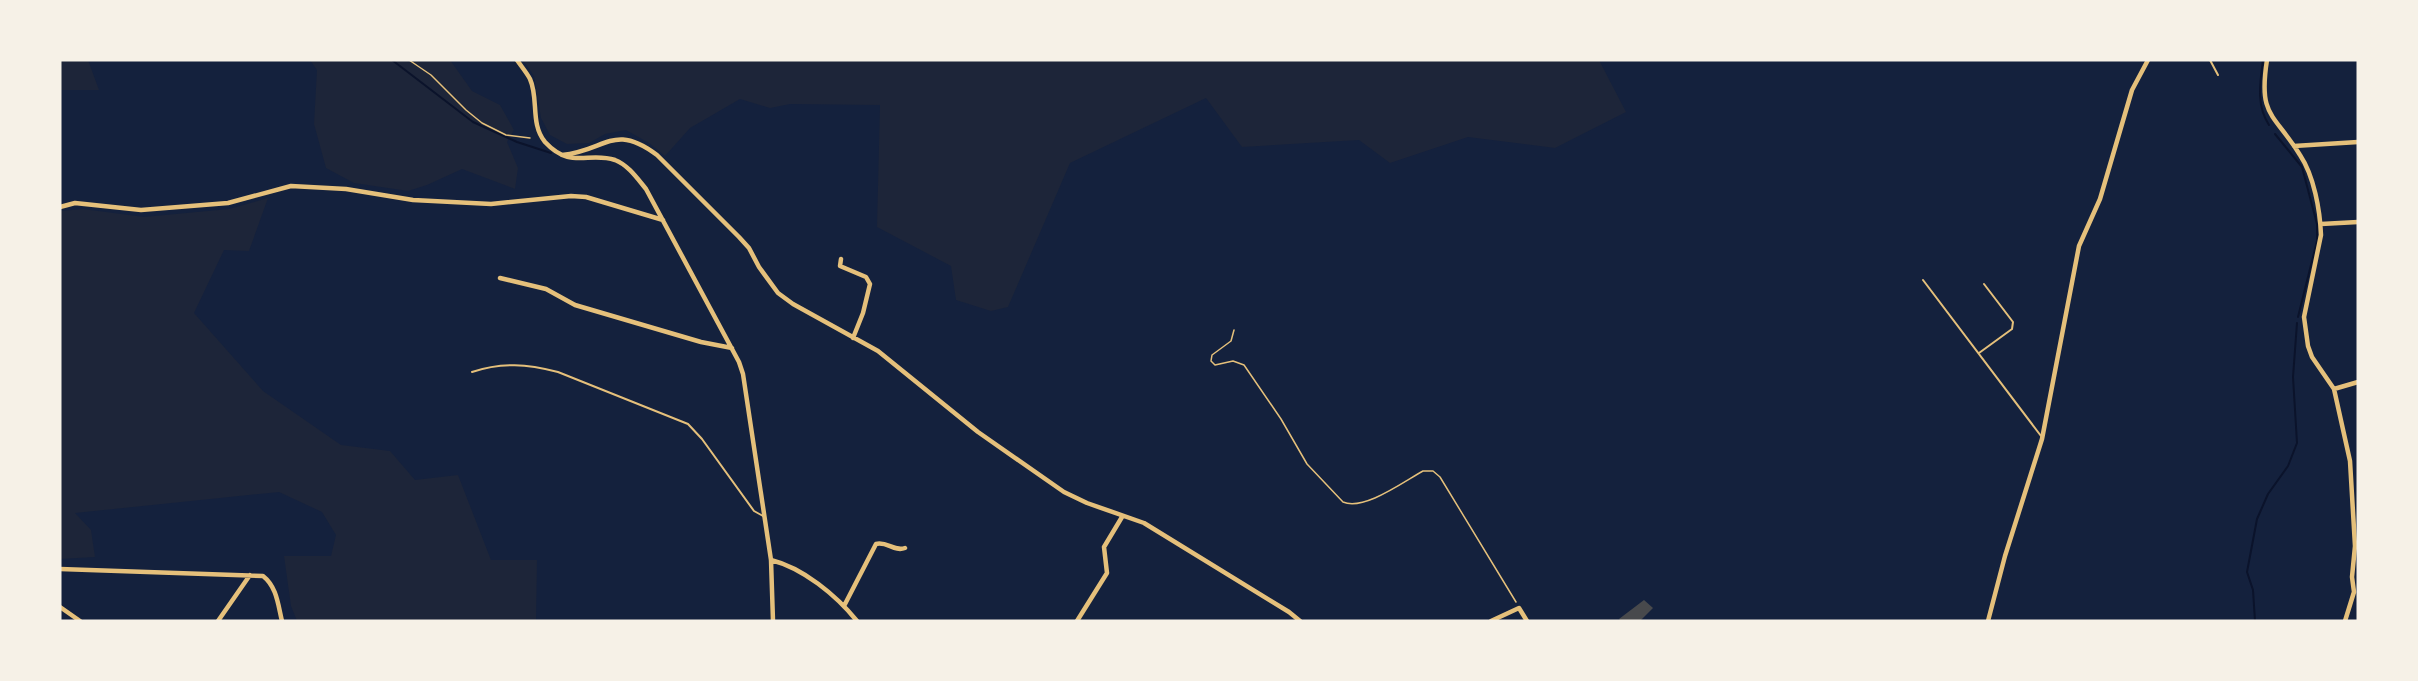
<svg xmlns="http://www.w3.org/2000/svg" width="2418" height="681" viewBox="0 0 2418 681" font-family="'IBM Plex Sans',sans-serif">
<rect width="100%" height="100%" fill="#14213d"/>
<!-- green -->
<path fill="#1d2539" d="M60,60H88L99,90H60Z
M310,60H450L472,91L500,105L514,130L507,142L518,168L515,189L462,169L427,185L408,191L354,183L326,168L314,124L317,70Z
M523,60H1599L1626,112L1555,148L1468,137L1390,163L1359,140L1242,147L1206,98L1070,163L1008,307L991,311L956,300L951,266L877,227L880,105L790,104L770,108L740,99L690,128L665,156L649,143L626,130L605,134L589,143L567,144L550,135L541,118L534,76Z
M268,198L249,251L224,250L194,313L263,391L341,445L390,451L415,480L458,475L491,560H537L536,621H297L291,606L284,556H331L336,535L322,512L279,492L75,513L91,530L95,557L60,559V211L83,209L144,217L229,209Z"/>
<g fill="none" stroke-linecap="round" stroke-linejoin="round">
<!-- stream -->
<path stroke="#0b132b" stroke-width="2" d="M392,60L473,122L517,142L551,153
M2263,60C2260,83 2256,105 2269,125
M2275,134L2302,167L2317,224V241L2298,317
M2255,621L2253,590L2247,572L2257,519L2268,494L2288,466L2297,443L2293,377L2297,323"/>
</g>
<!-- building -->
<path fill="#48494c" d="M1644,600L1653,608L1640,621H1621L1619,619Z"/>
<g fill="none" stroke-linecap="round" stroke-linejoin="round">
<!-- path -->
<path stroke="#e5c07b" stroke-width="1.5" d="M409,60L431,75L466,110L482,123L506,135L530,138
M1234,330L1231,341L1212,355L1211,361L1215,365L1233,361L1244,365L1281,419L1307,464L1343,502C1364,511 1403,482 1423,471H1433L1440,477L1516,602"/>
<!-- service -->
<path stroke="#e5c07b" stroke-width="2" d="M2210,60L2218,75
M1923,280L2041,436
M1979,353L2012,329L2013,322L1984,284
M472,372C502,362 527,364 558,372L688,424L702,439L754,511L763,516"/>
<!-- minor -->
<path stroke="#e5c07b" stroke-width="4.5" d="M517,60C521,66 527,73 530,79C539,99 530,124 545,142C571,170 588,151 615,160C628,165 637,178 646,189L739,362L743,374L771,560L773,621
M2267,60C2258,117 2274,113 2300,155C2314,176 2320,210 2321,235L2304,317L2308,346L2312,357L2334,389L2350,461L2355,546L2352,577L2354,592L2345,621
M2294,146L2358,142
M562,155C606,151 613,122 657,155L739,237L749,248L759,267L778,293L793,304L878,351L978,432L1064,492L1087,503L1144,523L1289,612L1300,621
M60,207L75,203L141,210L228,203L291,186L346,189L413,200L491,204L571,196L586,197L663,220
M2321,224L2358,222
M841,259L840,266L866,277L870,284L863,313L853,338
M500,278L546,289L575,305L701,342L732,348
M2334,389L2358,382
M771,560C803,568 836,595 857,621
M60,569L263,576C277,587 278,605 282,621
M844,606L876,544C887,541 894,552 905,548
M60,607L80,621
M218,621L250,575
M1077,621L1107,573L1104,547L1122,517
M1491,621L1519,608L1527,621
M1988,621L2005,556L2042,439L2079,246L2100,199L2132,90L2148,60"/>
</g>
<!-- border -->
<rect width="2418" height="681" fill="none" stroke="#f6f1e7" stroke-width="123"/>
</svg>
